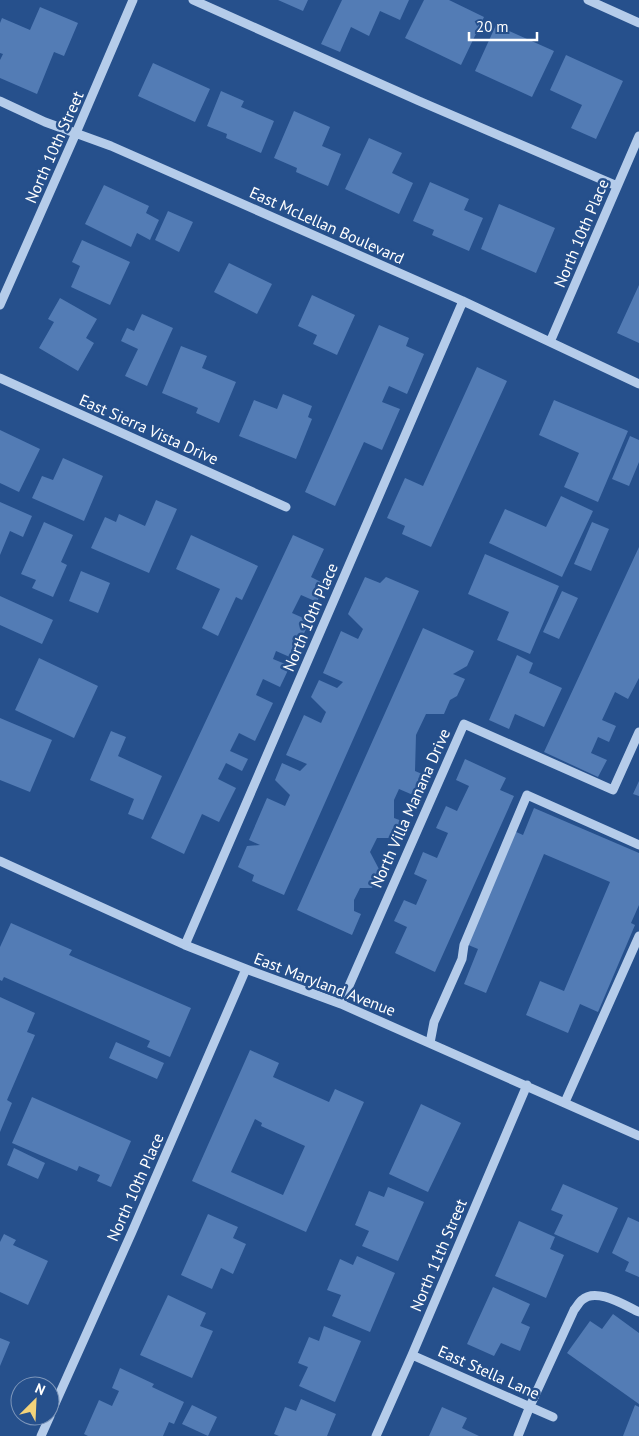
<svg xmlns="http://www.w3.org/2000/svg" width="639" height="1436" viewBox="0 0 639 1436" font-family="'PT Sans',sans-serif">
<rect width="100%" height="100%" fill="#26508c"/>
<!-- building -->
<path fill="#537cb5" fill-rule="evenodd" d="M278,0H308L303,11Z
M342,0H409L400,20L380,11L369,36L351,27L340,52L321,44Z
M424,0H449L484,17L461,65L405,38Z
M40,7L78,23L64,56L54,52L37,94L0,78V60L3,54L0,53V23L2,18L30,30Z
M496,25L554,51L532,97L475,71Z
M566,55L623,81L596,139L571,128L582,105L550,90Z
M153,63L210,89L195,122L138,96Z
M221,91L244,101L241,107L274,121L261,153L226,138L227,134L207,126Z
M294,111L330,127L322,146L341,154L328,186L296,172L297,168L274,158Z
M369,138L402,153L392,173L413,183L399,214L345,189Z
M430,182L469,199L464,210L483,218L469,251L432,235L434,230L413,221Z
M104,185L149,206L146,213L159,220L150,240L137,233L131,247L85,224Z
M499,204L555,228L536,273L481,249Z
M168,211L193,222L179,252L155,240Z
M82,240L130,262L110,305L71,287L80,266L72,262Z
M229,263L272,284L257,314L214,292Z
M639,285V343L617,333Z
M312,295L355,315L337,355L313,344L317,335L298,326Z
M60,298L97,319L86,338L94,343L78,371L39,348L54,322L48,319Z
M142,314L173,328L147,386L125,376L138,349L121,341L127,328L134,331Z
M379,325L409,338L406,346L424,354L407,394L389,386L382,402L400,409L382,450L364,442L335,506L305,492Z
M181,346L207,356L202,368L236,382L219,423L196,413L198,408L162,393Z
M477,367L507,381L431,547L402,534L405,526L387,518L405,478L423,486Z
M283,394L312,406L308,417L312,419L296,459L239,436L254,400L277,409Z
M554,400L628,431L598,502L564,487L579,453L539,435Z
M0,430L40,449L19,492L0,483Z
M630,436L639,440V462L629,486L612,479Z
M63,458L103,476L84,521L32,498L42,476L53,480Z
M561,496L593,511L562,577L489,543L505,509L546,527Z
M156,500L177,509L149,573L91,548L105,517L116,522L119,514L145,526Z
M0,502L32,516L23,537L10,531L0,555Z
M44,522L73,535L61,562L67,565L53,597L32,588L36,580L21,574Z
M592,522L609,529L591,571L574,564Z
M191,535L258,566L242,600L236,597L218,636L202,628L220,589L176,569Z
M293,535L324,549L311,577L325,584L317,602L301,595L292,613L310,621L292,658L276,651L273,659L290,666L280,687L263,679L256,695L273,703L255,741L239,733L230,751L248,759L242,771L226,763L218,779L236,788L219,822L202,814L184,854L151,838Z
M639,547V678L628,699L615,692L602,720L616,726L609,742L598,737L591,753L607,760L598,777L544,752Z
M485,554L559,586L530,654L497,640L509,612L468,594Z
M81,571L110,583L98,613L69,601Z
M365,577L380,583L386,577L419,591L284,895L252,881L254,875L238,867L247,846L260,845L249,840L267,798L285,806L290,795L275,780L282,763L300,771L307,764L286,755L304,715L321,723L326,712L311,697L319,680L337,688L343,682L323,673L341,631L358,639L363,629L348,614Z
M562,591L578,598L559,639L543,632Z
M0,596L53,620L42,644L0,625Z
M423,628L474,651L467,666L453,674L465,679L457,696L450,700L444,714H426L416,735L415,771L422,774L413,795L399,789L394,800V818L402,821L394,838H377L370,852L380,871L372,888H360L354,900V911L361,914L352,935L297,910Z
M517,655L533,663L529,673L562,688L544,727L515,714L509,729L489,720Z
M39,658L98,686L74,738L15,710Z
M0,718L52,740L30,792L0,780Z
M111,731L126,737L118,756L162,776L143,820L128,814L134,799L90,780Z
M465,759L506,778L500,790L514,796L435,972L395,953L407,927L394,921L404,900L416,905L427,880L414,874L423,852L437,858L448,833L436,828L446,806L457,811L469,786L456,780Z
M639,781V796L633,794Z
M534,808L639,853V905L631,923L635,925L598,1012L580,1004L568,1033L526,1015L540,981L564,991L610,882L544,854L486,993L464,984L478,949L466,944L514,831L523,835Z
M11,923L72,950L69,955L191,1008L170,1057L147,1047L150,1041L4,977L2,981L0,980V947Z
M0,997L35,1013L27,1032L35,1035L7,1100L12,1103L0,1132Z
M116,1042L164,1063L157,1079L109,1058Z
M250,1050L279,1063L273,1077L329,1102L335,1089L364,1102L306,1232L192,1181ZM255,1119L262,1123L261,1126L305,1146L283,1195L231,1172Z
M32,1097L131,1141L111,1187L97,1181L100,1175L79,1166L77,1171L12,1143Z
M421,1104L461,1123L428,1192L389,1174Z
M14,1148L45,1163L38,1179L7,1165Z
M563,1184L618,1208L598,1253L554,1234L563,1215L551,1210Z
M388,1187L424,1202L398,1261L362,1246L369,1231L355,1225L369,1191L384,1197Z
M208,1214L238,1227L233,1238L246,1244L233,1274L221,1268L212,1289L181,1275Z
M628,1217L639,1222V1277L625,1271L629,1262L612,1253Z
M519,1221L555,1237L550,1249L564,1255L546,1298L495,1276Z
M4,1234L16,1240L13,1245L48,1261L28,1305L0,1292V1242Z
M357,1256L395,1273L370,1332L332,1316L341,1295L327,1290L340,1259L353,1265Z
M493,1287L530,1304L521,1323L530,1327L520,1351L501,1343L494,1356L467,1344Z
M168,1295L206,1313L200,1326L213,1331L192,1378L140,1355Z
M613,1314L639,1333V1404L567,1353L590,1321L602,1329Z
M324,1326L361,1341L335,1402L299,1386L308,1367L298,1363L309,1337L319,1341Z
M0,1338L10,1342L0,1366Z
M120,1368L154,1384L152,1387L184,1402L174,1424L169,1422L163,1436H88L84,1434L99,1400L112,1406L119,1391L112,1388Z
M301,1399L336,1414L327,1436H279L274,1434L285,1407L296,1411Z
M192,1405L217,1417L208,1436L182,1424Z
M635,1405L639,1407V1436H623Z
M442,1407L467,1418L462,1428L479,1436H429Z"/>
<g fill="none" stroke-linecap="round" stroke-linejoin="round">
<!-- minor -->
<path stroke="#b5ccea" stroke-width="9" d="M193,0L419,101L617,186
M588,0L639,23
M0,101L45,122L111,146L463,301L639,384
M0,305L76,133L133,0
M550,342L639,136
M0,378L286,507
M0,861L185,945L246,969L341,1004L639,1136
M185,945L463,301
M341,1004L464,724L613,790L639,732
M430,1043L434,1022L462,959L464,945L527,795L639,845
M565,1102L639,936
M412,1355L553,1417
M50,1415L132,1232L246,969
M41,1436L50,1416
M376,1436L412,1355L527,1085
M518,1436L530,1406L574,1310C577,1307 579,1302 582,1300C596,1287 624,1305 639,1312"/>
</g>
<g text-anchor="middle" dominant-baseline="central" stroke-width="5" stroke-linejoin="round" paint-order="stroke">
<!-- street labels -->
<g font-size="16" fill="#fff" stroke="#26508c">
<text transform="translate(54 147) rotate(-66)">North 10th Street</text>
<text transform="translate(327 225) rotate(24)">East McLellan Boulevard</text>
<text transform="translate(581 233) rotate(-67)">North 10th Place</text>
<text transform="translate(149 429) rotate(24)">East Sierra Vista Drive</text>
<text transform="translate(310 617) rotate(-67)">North 10th Place</text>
<text transform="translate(410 808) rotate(-66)">North Villa Manana Drive</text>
<text transform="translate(325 984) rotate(21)">East Maryland Avenue</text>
<text transform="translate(135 1187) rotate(-66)">North 10th Place</text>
<text transform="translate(438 1255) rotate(-67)">North 11th Street</text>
<text transform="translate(489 1372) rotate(24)">East Stella Lane</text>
</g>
</g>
<!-- north arrow -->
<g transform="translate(35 1401) rotate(24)"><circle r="24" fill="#26508c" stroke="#7d96ba"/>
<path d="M0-4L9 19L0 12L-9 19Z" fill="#f3d37a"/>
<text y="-8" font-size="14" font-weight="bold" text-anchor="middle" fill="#ffffff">N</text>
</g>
<!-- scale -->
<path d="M469 32v8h68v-8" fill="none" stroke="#ffffff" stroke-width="2.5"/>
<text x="476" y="32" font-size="15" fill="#ffffff" stroke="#26508c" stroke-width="4" paint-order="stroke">20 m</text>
</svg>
